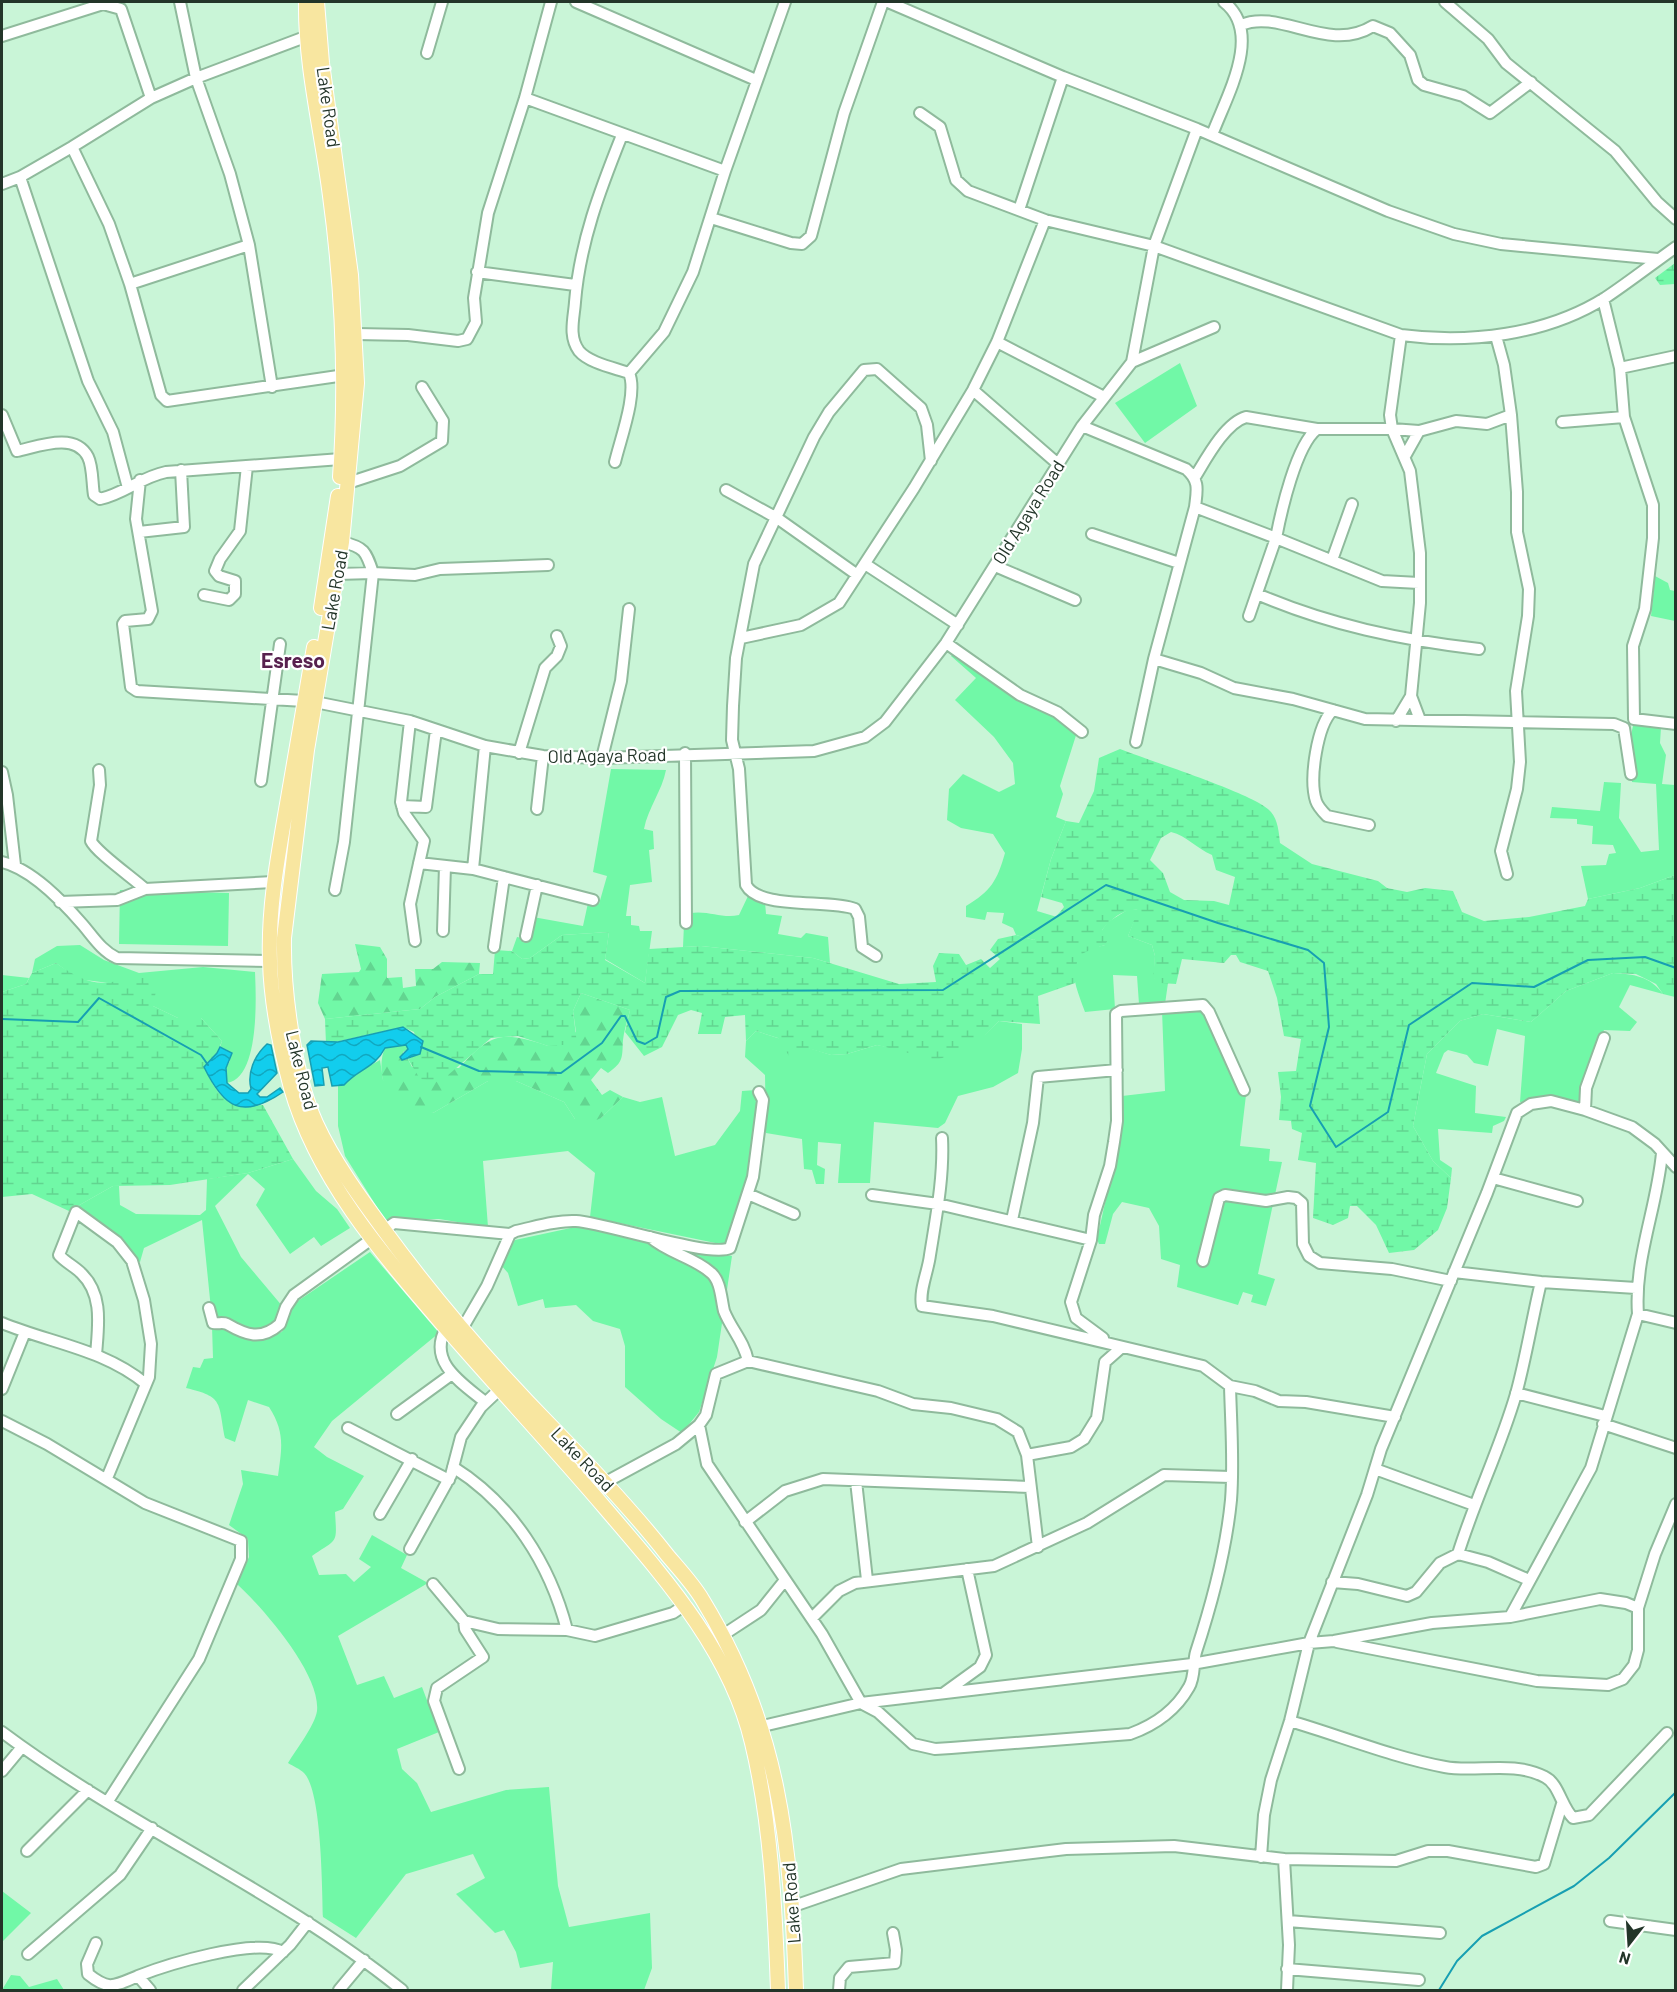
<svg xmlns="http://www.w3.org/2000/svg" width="1677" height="1992" viewBox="0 0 1677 1992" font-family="Barlow,sans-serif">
<defs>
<pattern id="forest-firs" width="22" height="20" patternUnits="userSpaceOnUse" patternTransform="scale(1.5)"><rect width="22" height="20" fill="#71f8a7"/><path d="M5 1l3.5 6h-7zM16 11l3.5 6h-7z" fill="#62d590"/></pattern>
<pattern id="wetland-marsh" width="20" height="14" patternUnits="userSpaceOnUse" patternTransform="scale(1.5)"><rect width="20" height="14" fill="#71f8a7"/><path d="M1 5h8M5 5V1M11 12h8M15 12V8" fill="none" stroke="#62d590"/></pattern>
<pattern id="water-waves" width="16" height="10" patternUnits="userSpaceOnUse" patternTransform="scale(1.5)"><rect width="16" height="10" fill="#12cded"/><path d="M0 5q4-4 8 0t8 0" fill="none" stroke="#10a7c0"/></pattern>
</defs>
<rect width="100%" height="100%" fill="#c9f5d7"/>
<!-- green -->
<path fill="#71f8a7" d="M1180,363L1197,406L1145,443L1115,403Z
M1655,576L1668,583L1670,590L1675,591V621L1651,616Z
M953,654L1033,707L1078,729L1060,786L1063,794L1056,817L1066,821L1051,859L1037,911L1057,917L1034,940L1016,935L1013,928L1002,923L1004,913L987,912L985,920L966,917V906C991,891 997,881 1005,853L993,834L961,828L947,820L949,789L963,774L999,792L1015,784L1013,763L994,737L955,700L976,678L951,656Z
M1645,725L1661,727L1660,743L1666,755L1662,784L1675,785V875L1640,888L1588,899L1581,866L1606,865L1609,854L1616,853L1613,845L1592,844L1593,826L1577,824V819L1550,818L1552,807L1600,811L1604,782L1621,783L1619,818L1641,852L1659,850L1656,784L1632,782L1630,739L1633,726Z
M611,769L666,770C662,791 648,808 644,829L653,831L654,849L649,850L652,882L630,885L626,916H631V925L639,926L640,931H652L645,983L605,959L609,932L562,935L530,958L522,959L512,951L517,937L527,939L533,917L583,926L588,903L599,904L607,876L593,872Z
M120,890L229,893L228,946L119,944Z
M748,896L765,902L766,914L782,916L778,934L801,938L806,933L828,937L830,963L813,958L701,946L683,947L684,924L690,913C709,910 722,919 739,915Z
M1129,909L1139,910L1128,936L1152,945L1155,956L1154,978L1168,983L1165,1004H1139L1137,976L1113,975L1115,1009L1085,1012C1080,997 1064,964 1082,952C1088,948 1098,947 1105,945L1102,930L1108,922Z
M80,945L104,960L139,973L203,967L255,972C256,996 260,1078 227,1083L226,1068L230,1061L227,1050L220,1047L222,1041L201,1018H178L153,1006L116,984L78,979L56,963L32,973L35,959L57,946Z
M1613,973C1633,974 1650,976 1663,994L1630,985L1619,1007L1637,1022L1630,1031L1604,1030L1595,1052L1582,1106L1549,1099L1520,1102L1525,1036L1497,1029L1488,1066L1474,1063L1467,1055L1448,1050L1444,1053L1436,1073L1476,1086L1475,1113L1506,1117L1504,1121L1493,1126L1492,1133L1438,1129L1440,1160L1452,1168L1451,1178L1433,1161L1413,1126L1427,1054L1460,1021L1483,1014L1531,1022L1566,991Z
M2,975L29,978L26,984L2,992Z
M1199,1006L1207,1012L1246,1095L1240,1146L1270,1149L1269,1161L1282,1162L1258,1274L1275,1279L1266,1306L1251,1302L1253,1295L1243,1292L1238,1305L1177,1287L1180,1265L1161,1259L1159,1226L1149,1208L1122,1202L1113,1214L1105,1244H1099L1097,1239L1117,1149L1122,1096L1165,1091L1162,1010Z
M999,1021L1022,1024V1049L1018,1073L993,1087L958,1096L945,1123L938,1128L874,1122L870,1183H838L841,1144L818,1142L817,1165L825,1169L824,1184H816L812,1170L804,1169L802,1139L766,1133L765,1075L745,1057L746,1041L756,1031L831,1055L847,1054L877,1045L907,1051L985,1035Z
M380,1060L383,1080L433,1113L488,1081H516L564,1102L575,1119L601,1118L623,1097L640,1102L662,1097L675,1156L715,1145L740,1111L742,1091L756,1090C760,1151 746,1189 725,1245L590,1217L595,1173L568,1151L483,1161L488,1227L439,1219L385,1220L345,1156L338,1126V1085H344L352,1076Z
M293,1159L316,1191L337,1209L350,1228L321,1246L314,1237L290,1254L256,1205L265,1189L248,1174L215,1206L241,1257L283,1307L277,1323L251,1334L212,1319L202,1220L144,1248L140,1262L126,1255L114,1232L106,1235L69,1211L113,1186H119L120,1205L136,1214L200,1215L206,1210L207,1179L248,1173Z
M580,1226H596L732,1256L717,1357L699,1412L682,1433L661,1419L625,1387V1346L620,1329L593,1321L576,1305L545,1308L543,1299L518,1306L508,1273L500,1264L515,1240Z
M370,1252L439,1333L332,1421L314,1447L327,1457L364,1476L343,1509L335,1512C337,1545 338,1538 312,1556L319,1575L346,1574L354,1582L371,1567L359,1559L372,1535L407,1555L401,1568L428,1583L338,1636L357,1685L384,1676L394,1698L422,1687L439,1732L397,1749L402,1769L417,1783L431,1812L506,1790L549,1787L558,1886L569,1927L650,1913L652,1968L644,1990H551L553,1962L520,1968L516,1952L504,1930L495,1933L456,1894L485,1878L473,1854L406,1874L356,1938L323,1917C322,1889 322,1791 304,1773C300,1769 293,1766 288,1763C296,1750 315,1725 317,1711C321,1674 262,1607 237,1584L249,1557L248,1539L229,1525L243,1484L241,1470L278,1476C282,1447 285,1432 269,1407L248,1400L235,1442L225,1438C218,1402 224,1397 186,1388L193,1367L200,1368L204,1359L213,1358L212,1326H225L245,1338L282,1332L289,1307Z
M2,1891L31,1913L3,1941L2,1940Z
M11,1975L20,1976L29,1987L57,1979L64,1990H2Z"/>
<!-- forest -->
<path fill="url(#forest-firs)" d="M355,944L380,947L387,959V978L402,977L403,988L416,986L415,969H433L442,962L480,963L479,974L435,997L420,1009L325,1019L318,1003L322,974L359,972L361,969Z
M581,993L630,1010C628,1019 624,1030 623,1040C622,1057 624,1062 608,1073L601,1068L591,1080L602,1095L610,1090L623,1097L601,1118L585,1125L575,1119L564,1102L516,1081H488L433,1113C420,1110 407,1108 396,1102C381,1092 378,1062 385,1048L406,1045L408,1049L403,1052L402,1060L408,1059L412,1067L459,1068C492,1032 502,1031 548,1046L576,1032L573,1011Z"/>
<!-- wetland -->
<path fill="url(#wetland-marsh)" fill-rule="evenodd" d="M1675,263V284L1660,285L1655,278Z
M1120,749C1147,760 1259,795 1271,812C1278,820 1279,833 1280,843L1312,864L1378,881L1387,888L1407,892L1425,888L1453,891L1462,912L1484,921L1529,917L1585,906L1588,899L1640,888L1675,875V997L1663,994L1656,984L1636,974L1613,973L1566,991L1531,1022L1483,1014L1460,1021L1427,1054L1413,1126L1433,1161L1451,1178L1447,1208L1438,1230L1414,1250L1389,1253L1376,1225L1357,1206H1350L1348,1218L1333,1225L1313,1218L1316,1163L1298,1160L1302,1133L1292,1129L1291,1121L1279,1120L1281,1097L1278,1072L1296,1071L1301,1039L1284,1036L1277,998L1268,971L1240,962L1236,955H1231L1224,963L1182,959L1176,984L1161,983L1153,978L1155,956L1152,945L1128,936L1138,910C1124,908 1111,919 1102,930L1110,936L1105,945C1078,954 1076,953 1075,983L1038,996L1040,1024L999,1021L973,1048L936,1060L877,1045L847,1054L831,1055L807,1048L789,1056L778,1038L756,1031L746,1041L745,1015L725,1017L721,1034H698L702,1013L691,1010L678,1015L662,1047L644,1056L625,1032L630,1010L581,993L573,1011L577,1044L548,1046L518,1036L491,1038L440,1082L420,1079L408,1059L419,1054L414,1032L403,1027L326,1044L325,1019L420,1009L435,997L479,974H493L495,950L512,951L522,959L530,958L562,935L609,932L605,960L645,983L649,949L701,946L813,958L899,984L936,982L933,966L939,953L959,954L966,965L981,959L990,968L1000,959L990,950L998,939L1016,935L1034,940C1041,927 1055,920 1064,907L1062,903L1041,897L1051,859L1066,821L1079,823L1094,791L1099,758ZM1171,832C1187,836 1196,848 1212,855L1216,870L1235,877L1229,905L1214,901L1184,900L1170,892L1163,873L1150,860L1161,838Z
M56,963C87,985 104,989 139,973L156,991L153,1006L178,1018H201L222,1041L217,1053L204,1067C219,1098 226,1108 263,1105L293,1159L248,1173L170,1185L113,1186L69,1211L32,1194L2,1197V992L26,984L32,973Z"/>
<!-- water -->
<path fill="url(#water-waves)" stroke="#179fb2" stroke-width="1.5" d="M403,1027L423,1041L420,1054L402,1060L400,1057L408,1049L406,1045L385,1048C374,1069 359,1068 344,1085L332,1086L328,1067L322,1068L324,1085L315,1086L307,1045L311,1041L338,1042Z
M267,1044L271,1045L277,1073L257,1094L260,1097H267L280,1088L283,1092C242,1120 224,1108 204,1067L217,1053L220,1047L232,1053L226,1068L227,1083L239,1093H248L251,1089C247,1073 254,1056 267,1044Z"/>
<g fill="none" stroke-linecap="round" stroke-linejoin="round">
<!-- stream -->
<path stroke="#179fb2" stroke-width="2" d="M2,1019L78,1022L99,998L201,1055L208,1065
M421,1047L479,1071L561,1073L602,1043L621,1016H625L637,1041L645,1044L657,1037L666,997L680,991L943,990L1106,885L1218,923L1308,950L1324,963L1329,1027L1310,1106L1336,1147L1388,1112L1409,1025L1472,983L1534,987L1588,960L1645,957L1676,968
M1439,1990L1457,1961L1482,1936L1574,1886L1609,1858L1676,1792"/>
<defs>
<path id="minor" d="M180,2L196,78L230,174L249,245L272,387
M576,2L756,80
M888,2L1063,77L1197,129L1388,211L1454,234L1501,244L1658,259
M1445,2L1488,39L1506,63L1615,151L1657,202L1676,219
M1241,25C1280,8 1328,54 1373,26L1390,33L1410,55L1418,80L1424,85L1463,96L1490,113L1531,82
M2,36L103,4L121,9L151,98
M427,53L442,2
M525,98L725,171
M920,113L940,127L956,180L968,191L1045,220L1154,246L1401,335C1469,344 1546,335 1605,298C1629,282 1652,264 1676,247
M1212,135C1226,97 1264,33 1224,2
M72,147L109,224L130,284L161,395L167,401L345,375
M20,177L88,381L113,432L128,488
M2,184L20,177L72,147L151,98L196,78L313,34
M1019,210L1063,77
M711,218L791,243L802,244L811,236L844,113L883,2
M477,272L575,285
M130,284L249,245
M1603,299L1620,368L1676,356
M356,334L408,335L458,341L467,339L476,322L474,298L488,213L525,98L551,2
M1496,336L1504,365L1511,415L1517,492V532L1529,589L1528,616L1516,691L1520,762L1517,789L1501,851L1507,874
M997,342L1104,397
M1132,362L1214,327
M1620,368L1624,417L1653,505V538L1645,609L1633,646L1634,719L1676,724
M629,373L664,332L693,272L725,171L785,2
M973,390L1058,464
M2,415L17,451C37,447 75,431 88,457C93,467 92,484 94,495L100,499C124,494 141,477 166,472L341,459
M1562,422L1624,417
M1082,426L1186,469C1200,481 1197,490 1195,507L1154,659L1136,742
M1405,456L1419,431
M615,462C620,440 638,393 629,373C615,368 589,363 579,351C568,336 574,318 575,302C580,242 600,190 622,135
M1195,477C1206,459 1225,423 1246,417L1317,429
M140,480L136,519L152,611L148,619L125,621L123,624L131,687L137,691L304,701
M348,483L400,466L442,441L443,421L422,387
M726,490L777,518L856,574
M1195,507L1276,538C1281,512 1296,445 1317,429H1392L1419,431L1456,421L1487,424L1511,415
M139,532L184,527L181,470
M1092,534L1179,563
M342,542C364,547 366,551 373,573L415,575L440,569L548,565
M1332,560L1352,504
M865,564L958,625
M995,566L1075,600
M1257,594C1329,625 1401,640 1479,649
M204,595L229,600L235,594V581L219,576L215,571L220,559L240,531L247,466
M1249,616L1276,538L1382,581L1419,583
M741,638L801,625L839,603L914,488L973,390L997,342L1045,220
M946,643L1020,695L1057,712L1082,732
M1154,659L1201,673L1234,688L1293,699L1365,719L1614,724L1624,728L1631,774
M1411,696L1420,720
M315,702L410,721L485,746L543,756L602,758L814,751L865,737L885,722L946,643L1082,426L1132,362L1154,246L1197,129
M1333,710C1317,725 1309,779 1316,801C1318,807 1322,811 1327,816L1369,825
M410,721L401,802L404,813L424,841L410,904L415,941
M1396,721L1411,696L1420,603V553L1410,471L1392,429L1390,415L1401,335
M519,753L545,668L557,656L561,646L557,636
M685,753L686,923
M602,758L621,681L629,609
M99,770L100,785L91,841C96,852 133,878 145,889
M2,772L7,795L15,865
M261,781L280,644
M402,806L426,807L436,730
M537,809L543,756
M2,862C32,869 63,902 83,925C94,938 102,951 117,958L269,961
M419,863L473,869L593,900
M473,869L485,746
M335,890L344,842L373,573L337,574
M60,902L117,900L145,889L273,882
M443,931L445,866
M526,936L537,885
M494,947L504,877
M876,956L862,947L859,917L855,909C829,899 759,910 746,885L739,769L732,740L733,706L736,658L754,564L814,437L829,412L864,370L877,369L921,408L927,425L931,461
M1585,1110L1586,1088L1604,1038
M942,1138C944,1177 936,1217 930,1255C928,1272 919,1290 922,1306L993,1316L1203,1366L1230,1386C1231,1424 1234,1463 1231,1500C1226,1552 1212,1603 1196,1652C1193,1662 1195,1678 1189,1687C1176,1710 1155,1725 1130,1734L951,1748L935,1749L913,1744L878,1712L861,1703L822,1634L707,1464L699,1425L706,1415L716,1374L748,1361L878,1391L913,1404L951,1408L997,1419L1018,1432L1027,1455L1038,1547
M1493,1178L1577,1201
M748,1194L794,1214
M872,1195L938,1204L1091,1240
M1012,1220L1033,1123L1038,1077L1117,1070
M384,1230L394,1223L510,1234
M650,1237C668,1253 693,1257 710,1272C721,1280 721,1299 724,1311C731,1329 744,1341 748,1361
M1203,1261L1219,1198L1225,1195L1266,1201L1288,1197L1296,1198L1302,1203L1303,1244L1309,1256L1320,1263L1392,1269L1451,1281
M1454,1272L1541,1282L1636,1288
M209,1308L213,1323C218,1324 223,1322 227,1324C246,1335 261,1341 280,1324L286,1307L294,1295L373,1238
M1638,1314L1676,1323
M2,1323C50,1343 104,1349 146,1384
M446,1328C427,1362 462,1383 485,1402
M462,1329L487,1286L510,1234L516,1231C535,1227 556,1220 576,1221C606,1223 710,1258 730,1248L753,1177L763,1100L759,1092
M1103,1338L1076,1318L1071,1302L1091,1240L1094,1215L1110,1166L1114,1142L1117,1121L1116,1014L1121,1011L1203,1005L1209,1012L1244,1090
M96,1355C98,1327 104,1295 81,1273C74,1266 65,1262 59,1255L76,1212L117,1242L132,1261L144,1300L151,1344L149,1377L107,1478
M1230,1386L1255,1391L1279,1401L1306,1402L1395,1417
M2,1389L25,1332
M1516,1393L1605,1416
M397,1414L452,1374
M2,1421L47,1444L145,1503L241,1541V1559L199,1659L108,1801
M1603,1424L1676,1448
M348,1428L449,1480
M1027,1455L1071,1447L1084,1439L1097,1418L1105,1362L1122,1347
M453,1467C512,1504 550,1564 567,1630
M1375,1469L1474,1505
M856,1481L867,1580
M606,1482L676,1444L699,1425
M380,1514L412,1459
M745,1522L785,1491L823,1479L1030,1487
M410,1549L451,1475L461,1437L481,1407L500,1389
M1529,1580L1488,1562L1458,1554C1475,1499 1500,1449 1516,1394C1526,1358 1532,1319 1541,1282
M1332,1582L1358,1584L1407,1596L1416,1592L1440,1563L1458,1554
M433,1584L464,1621L498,1629L567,1630L595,1636L673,1613L685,1605
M1510,1617L1591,1468L1638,1314C1634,1259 1657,1208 1662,1153
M812,1618L839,1591L855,1583L994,1566L1087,1523L1164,1475L1231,1477
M723,1635L761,1610L785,1580
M1337,1642L1537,1681L1608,1685L1623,1679L1634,1665L1638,1650V1608L1655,1554L1676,1504
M944,1693L980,1667L986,1655L967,1569
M1290,1721C1341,1736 1392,1757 1445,1767C1475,1773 1513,1760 1545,1777C1559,1784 1561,1806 1573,1818L1589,1815L1667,1733
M763,1726L861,1703L1192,1664L1309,1643L1334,1641L1432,1623L1510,1617L1600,1599L1626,1603L1638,1608
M2,1732C129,1827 278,1890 402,1990
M459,1769L434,1701L437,1688L483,1657L465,1629L464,1621
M2,1771L22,1747
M27,1851L88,1790
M1261,1857L1264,1815L1271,1780L1290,1721L1309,1643L1367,1495L1381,1449L1487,1193L1517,1113L1531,1104L1551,1101L1585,1110L1632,1127L1655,1144L1676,1167
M1284,1859L1396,1861L1428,1851H1448L1536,1867L1544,1864L1562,1804
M791,1907L901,1869L1066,1849L1174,1846L1284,1859L1289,1945L1287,1990
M1288,1921L1440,1933
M1610,1921L1676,1930
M96,1943L87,1964L88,1974C109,1991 114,1986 138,1976L150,1990
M28,1954L120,1875L152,1828
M1287,1969L1419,1980
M138,1976C166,1965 256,1937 283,1952
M243,1990L290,1945L308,1922
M339,1990L364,1960
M839,1990L840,1978L849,1967L895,1963L896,1950L893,1933"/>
<path id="major" d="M306,2C305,66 322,132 330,196C343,292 347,380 340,477
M317,2L322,63L351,275L357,383L342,542L307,750L284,938C283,991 294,1074 316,1123C334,1162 359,1196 384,1230C436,1301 493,1367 554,1429C594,1470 633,1511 668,1556C680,1570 693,1584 702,1599C780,1726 791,1845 796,1990
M321,608L338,496
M314,647C305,699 296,751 287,804C278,856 268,908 270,961C271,1003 280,1047 291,1088C317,1180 384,1256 445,1327C498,1388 553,1447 605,1508C664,1577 731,1652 752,1743C771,1821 775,1910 778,1990"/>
</defs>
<!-- minor casing -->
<use href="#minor" stroke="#8fba9c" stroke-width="14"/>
<!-- major casing -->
<use href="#major" stroke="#fff" stroke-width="16"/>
<!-- minor -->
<use href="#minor" stroke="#fff" stroke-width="10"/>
<!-- major -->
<use href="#major" stroke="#f8e6a0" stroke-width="14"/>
</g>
<g text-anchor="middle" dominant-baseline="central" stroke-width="4.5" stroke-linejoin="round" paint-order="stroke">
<!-- street labels -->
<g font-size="18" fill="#233529" stroke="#fff">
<text transform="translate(329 107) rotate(82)">Lake Road</text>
<text transform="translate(1028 512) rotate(-58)">Old Agaya Road</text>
<text transform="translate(334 590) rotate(-80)">Lake Road</text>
<text transform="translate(607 755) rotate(-1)">Old Agaya Road</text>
<text transform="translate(302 1070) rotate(76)">Lake Road</text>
<text transform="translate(583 1459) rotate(46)">Lake Road</text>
<text transform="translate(791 1903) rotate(-94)">Lake Road</text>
</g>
<!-- quarter labels -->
<g font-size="21" font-weight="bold" fill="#57214e" stroke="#fff">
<text x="293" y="659">Esreso</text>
</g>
</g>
<!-- border -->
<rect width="1677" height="1992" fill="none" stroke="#233529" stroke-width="6"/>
<!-- north arrow -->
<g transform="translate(1629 1944) rotate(197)" stroke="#ffffff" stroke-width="4.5" paint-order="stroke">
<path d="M0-4.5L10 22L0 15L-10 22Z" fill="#233529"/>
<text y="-9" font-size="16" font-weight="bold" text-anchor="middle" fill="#233529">N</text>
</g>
</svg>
